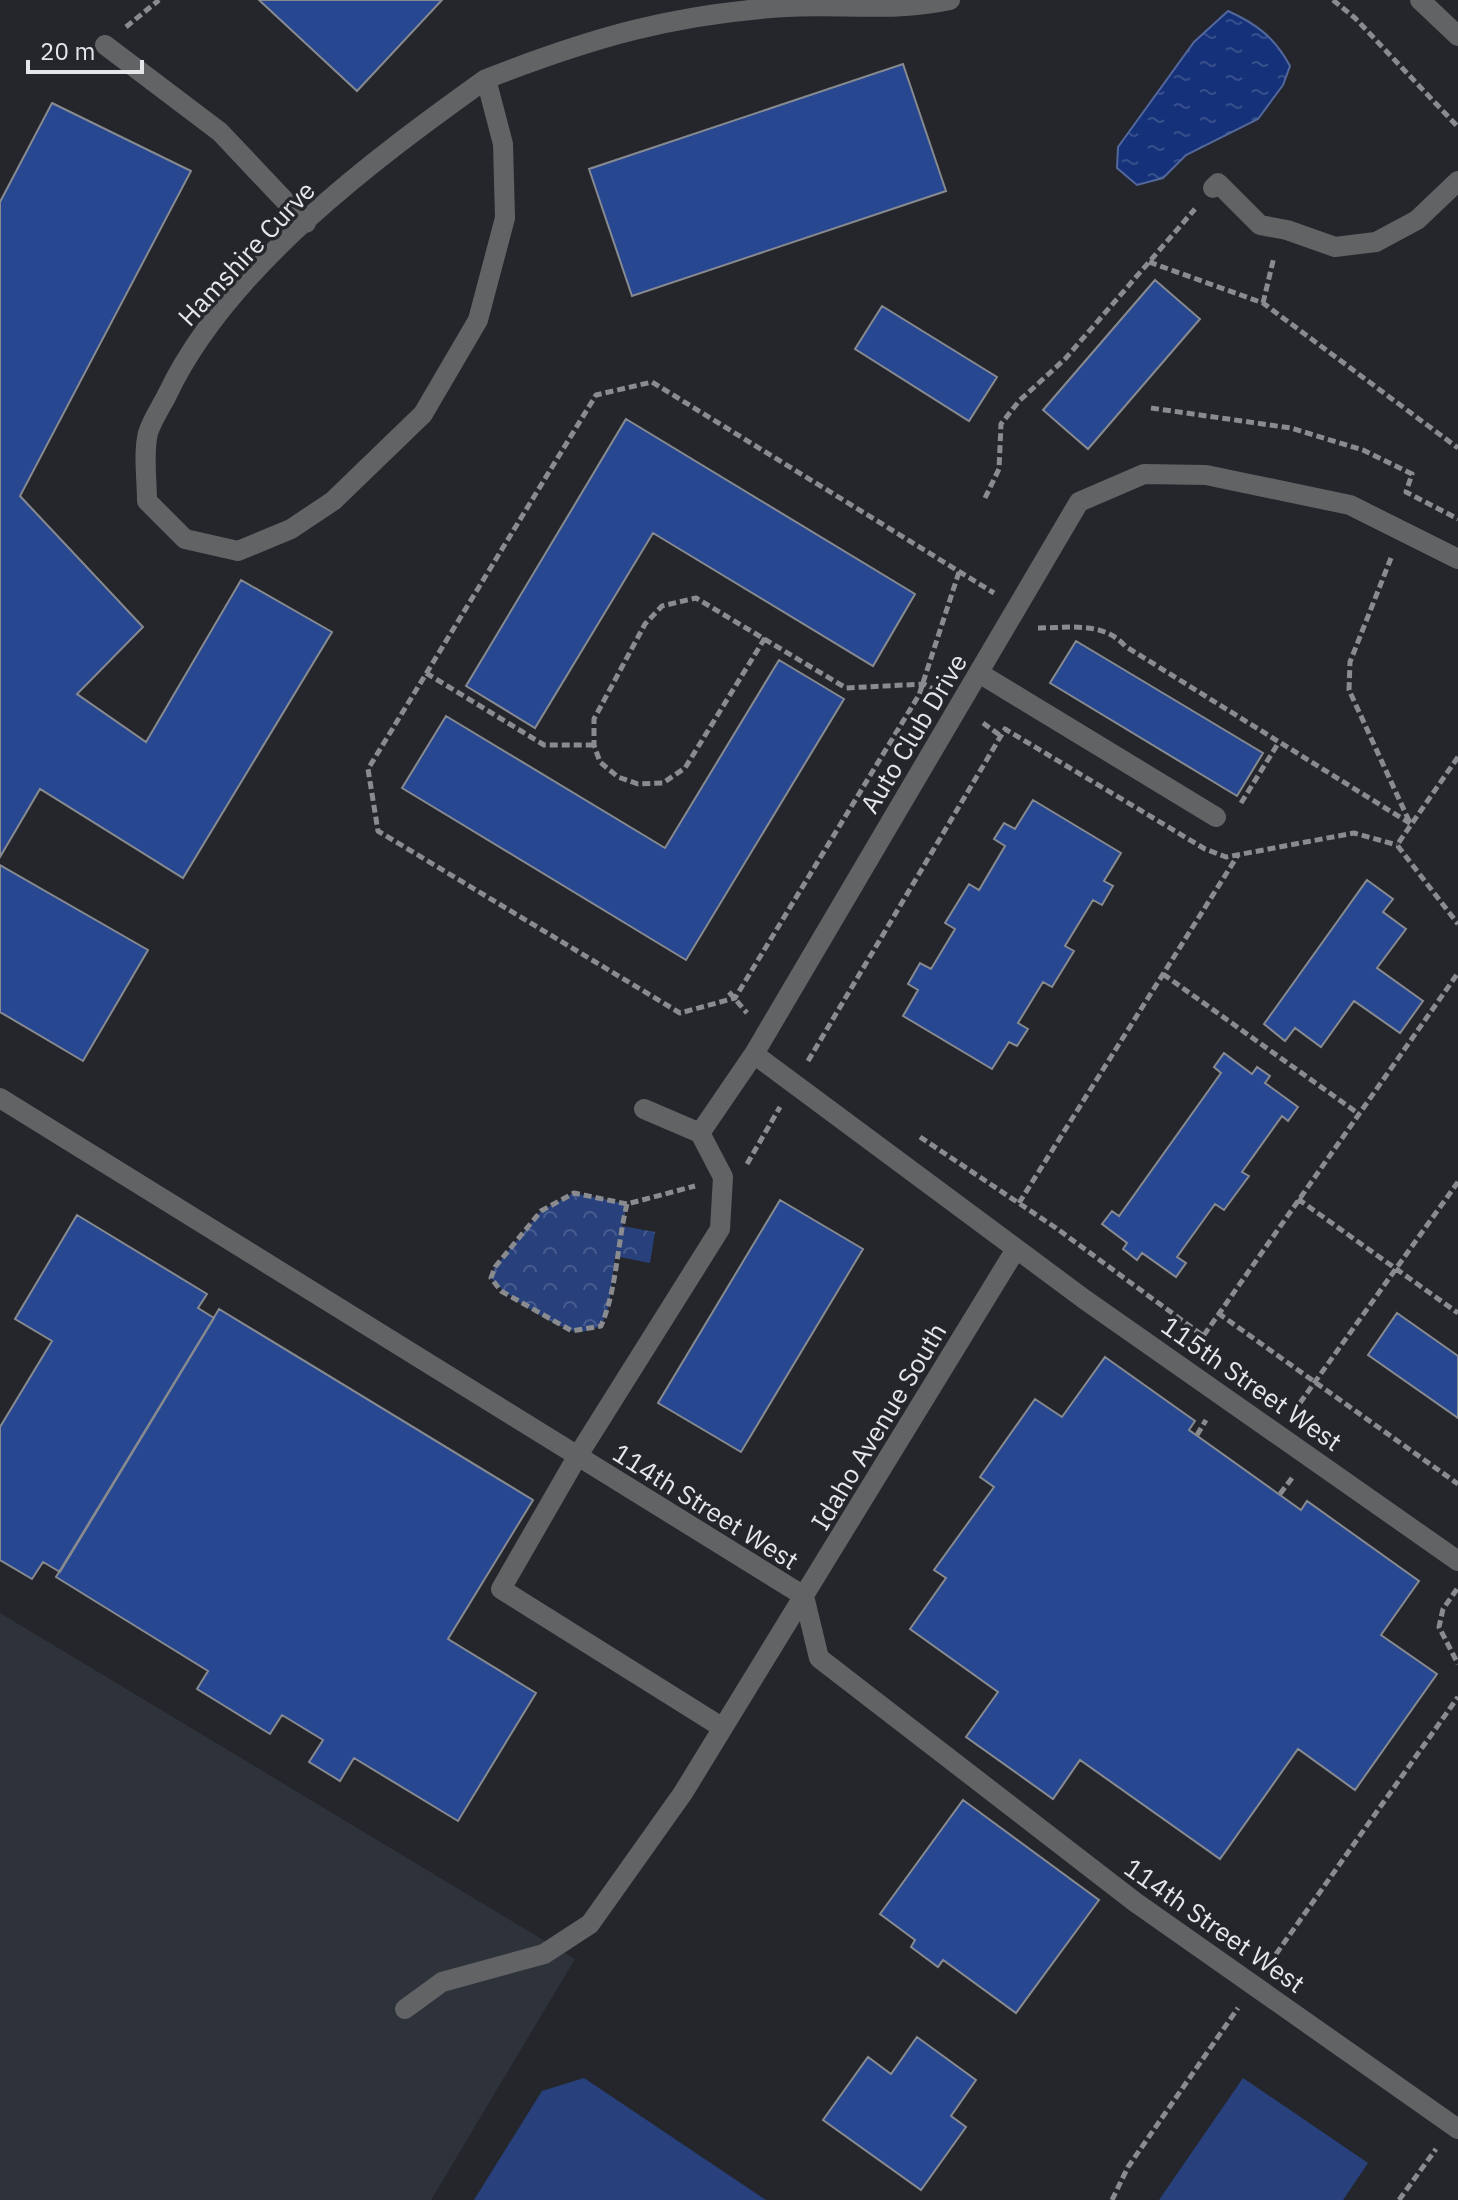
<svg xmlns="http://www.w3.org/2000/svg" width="1458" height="2200" viewBox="0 0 1458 2200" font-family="'IBM Plex Sans',sans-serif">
<defs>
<pattern id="park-crowns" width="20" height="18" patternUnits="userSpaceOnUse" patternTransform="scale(2)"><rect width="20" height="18" fill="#28417c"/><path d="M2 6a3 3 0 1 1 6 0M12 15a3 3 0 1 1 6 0" fill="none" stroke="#475c8f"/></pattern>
<pattern id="water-ripples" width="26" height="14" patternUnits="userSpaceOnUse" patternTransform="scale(2)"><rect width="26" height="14" fill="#153179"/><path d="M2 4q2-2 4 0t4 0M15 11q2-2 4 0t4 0" fill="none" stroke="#374f8c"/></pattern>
</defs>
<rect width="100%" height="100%" fill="#24262b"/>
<!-- built -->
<path fill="#2d323b" d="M0,1613L575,1959L431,2200H0Z"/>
<!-- park -->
<path fill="url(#park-crowns)" d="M574,1193L627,1204L622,1226L655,1232L650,1263L615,1256L609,1306L601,1326C591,1330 580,1334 570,1330C547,1321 505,1296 491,1278L495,1267L541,1211Z"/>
<!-- pitch -->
<path fill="#28417c" d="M584,2078L766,2200H474L542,2091Z
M1243,2078L1368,2163L1343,2200H1159Z"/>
<!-- water -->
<path fill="url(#water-ripples)" stroke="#53679b" stroke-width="2" d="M1228,11C1257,24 1275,38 1290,66L1283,85L1258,119L1186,155L1163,178L1137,185L1117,168L1118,147L1194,42Z"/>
<!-- building -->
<path fill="#284791" stroke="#878a8f" stroke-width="2" d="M259,0H442L357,91Z
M903,64L946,191L632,296L589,169Z
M52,103L191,171L20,496L143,627L77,694L146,742L241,580L332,632L183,878L40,789L0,857V202Z
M1155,280L1200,319L1088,449L1043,410Z
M882,306L997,377L969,421L855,349Z
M626,419L915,594L873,666L653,533L535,728L466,686Z
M1076,641L1263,753L1237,796L1050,683Z
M779,660L844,699L686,960L402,788L446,716L665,848Z
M1033,800L1121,853L1104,881L1113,886L1102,905L1093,900L1065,946L1074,951L1052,987L1043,982L1018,1023L1028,1029L1017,1046L1009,1042L992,1069L903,1016L918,990L908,984L920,963L931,969L955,929L945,923L969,884L979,890L1005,846L994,839L1004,823L1015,829Z
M0,865L148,950L83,1061L0,1012Z
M1367,880L1393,899L1383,912L1406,929L1377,968L1423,1001L1400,1033L1354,1001L1321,1047L1295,1028L1285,1041L1264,1024Z
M1224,1053L1252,1074L1257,1067L1270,1076L1265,1083L1298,1107L1288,1121L1282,1116L1242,1172L1249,1176L1224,1210L1215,1204L1177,1257L1186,1263L1176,1277L1142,1253L1137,1260L1123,1249L1127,1243L1102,1224L1112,1211L1119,1216L1221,1073L1214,1067Z
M780,1200L863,1249L741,1452L658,1403Z
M77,1215L207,1294L198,1308L214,1318L60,1572L43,1562L32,1579L0,1560V1427L52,1341L15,1319Z
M219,1309L533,1500L448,1639L536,1693L458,1821L354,1758L340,1781L309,1762L323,1740L282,1715L270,1734L197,1689L208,1671L56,1577Z
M1397,1313L1458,1356V1418L1368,1355Z
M1105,1357L1195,1421L1189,1430L1301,1510L1307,1501L1419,1581L1381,1635L1437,1674L1355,1790L1298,1749L1220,1859L1080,1760L1053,1799L966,1737L998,1692L910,1629L946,1578L934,1570L994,1487L980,1477L1035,1399L1062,1417Z
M963,1800L1099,1900L1016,2013L943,1960L938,1967L911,1947L915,1940L880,1914Z
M917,2037L976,2080L951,2116L966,2127L921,2190L823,2120L868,2057L891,2074Z"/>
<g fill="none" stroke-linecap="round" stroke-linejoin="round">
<!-- path -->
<path stroke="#898b8f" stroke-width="5" stroke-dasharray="8 4" stroke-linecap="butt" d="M1333,0L1355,18L1458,127
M126,27L159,0
M1149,262L1263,303L1458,448
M1263,303L1274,257
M1151,408L1291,428L1363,450L1412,474L1406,492L1458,519
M985,498L999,469L1001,424L1019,401L1065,359L1195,209
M1391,558L1350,662L1349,690L1410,823
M959,572L919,695L735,998L680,1013L378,831L368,769L596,395L652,382L994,593
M1038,628C1069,628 1103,621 1125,646L1411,824
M765,638L685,768L663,783L638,784L618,777L600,762L594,745V719L645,624L662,606L696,598L846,688L924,684L935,690
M426,673L544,745H594
M983,723L1001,736
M1458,757L1397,845L1458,924
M1241,803L1279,742
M1163,974L1359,1114
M729,992L747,1013
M808,1061L1005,729L1205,849L1226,857L1354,833L1397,845
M920,1137L1056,1228L1202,1335
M747,1164L780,1107
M1298,1199L1458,1313
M1019,1203L1238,855
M627,1204C617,1244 617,1289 601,1326L572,1331L501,1291L491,1278L495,1267L541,1211L574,1193L627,1204L695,1186
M1218,1313L1458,1484
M1197,1345L1458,973
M1297,1414V1407L1458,1182
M1197,1435L1206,1420
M1280,1494L1292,1478
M1457,1589L1443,1609L1439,1627L1458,1664
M1269,1964L1458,1697
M1112,2200L1128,2167L1238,2008
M1399,2200L1436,2149"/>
<!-- minor -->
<path stroke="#626365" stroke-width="20" d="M1420,0L1458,36
M105,45L220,132L306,223
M486,79C374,159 227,268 167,395C161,407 152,420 148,433C143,453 147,480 147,501L185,539L238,551L291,529L333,501L423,414L478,320L505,218L503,144L486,79C591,38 673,14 786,7C841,4 896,12 950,0
M1213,188L1218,183L1260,225L1287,230L1335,247L1376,242L1417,220L1458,181
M1458,559L1350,505L1206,475L1144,474L1079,502L754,1054L1084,1299L1458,1561
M979,673L1216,817
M0,1098L804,1596L819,1658L1135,1902L1458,2129
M644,1109L700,1133L754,1054
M700,1133L723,1177L720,1229L577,1457L501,1589L723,1728
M405,2009L442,1982L544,1954L590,1924L683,1793L1016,1249"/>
</g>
<g text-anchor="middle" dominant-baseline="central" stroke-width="7" stroke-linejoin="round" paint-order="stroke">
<!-- street labels -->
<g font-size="26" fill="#e4e6e9" stroke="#24262b">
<text transform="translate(246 253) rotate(-47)">Hamshire Curve</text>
<text transform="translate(913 733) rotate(-59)">Auto Club Drive</text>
<text transform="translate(1252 1383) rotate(35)">115th Street West</text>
<text transform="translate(878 1426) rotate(-59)">Idaho Avenue South</text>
<text transform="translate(706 1506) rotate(32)">114th Street West</text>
<text transform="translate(1215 1925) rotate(35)">114th Street West</text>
</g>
</g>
<!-- scale -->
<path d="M28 60v12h114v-12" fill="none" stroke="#e4e6e9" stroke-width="4"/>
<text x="40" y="60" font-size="24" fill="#e4e6e9" stroke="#24262b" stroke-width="6" paint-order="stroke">20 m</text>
</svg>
